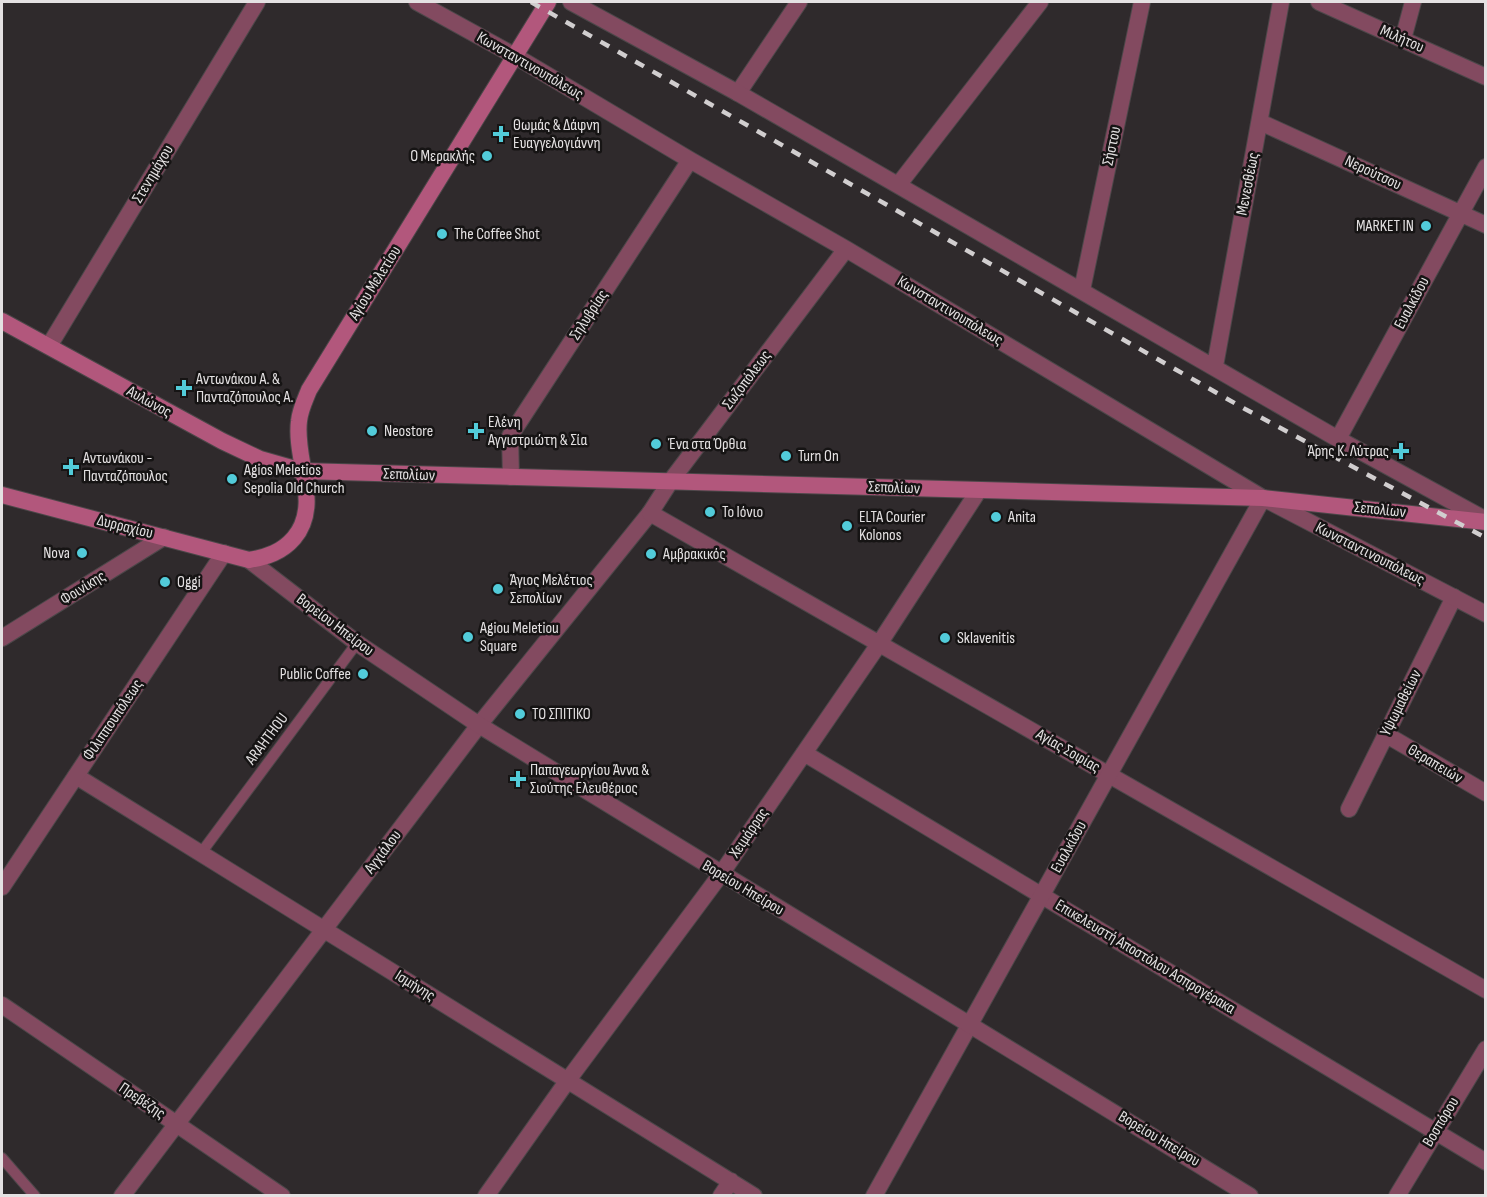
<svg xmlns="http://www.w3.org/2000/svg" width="1487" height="1197" viewBox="0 0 1487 1197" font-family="'Sofia Sans Condensed',sans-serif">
<rect width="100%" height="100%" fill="#2f2a2c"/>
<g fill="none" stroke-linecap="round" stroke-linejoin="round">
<defs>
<path id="service" d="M201,853L357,643
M2,1158L35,1196"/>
<path id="pedestrian" d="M738,93L799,2
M479,725L650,513"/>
<path id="minor" d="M417,2L515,56L690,160L846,249L1263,498
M571,2L738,93L1338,439L1486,520
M1319,2L1486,77
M1403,39L1413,2
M1260,122L1486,225
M899,184L1040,2
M846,249L670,482L650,513L1486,990
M1082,290L1142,2
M49,346L257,2
M1215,366L1281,2
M1338,439L1486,167
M511,477L510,436L690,160
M2,638L164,537
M1385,734L1486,793
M804,753L1486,1162
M76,776L754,1196
M1349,809L1454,597
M2,1005L282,1196
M122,1196L479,725
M486,1196L568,1080L721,874L879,644L979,490
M721,1196L731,1181
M874,1196L970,1024
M1397,1196L1486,1049"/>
<path id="tertiary" d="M249,560L357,643L479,725L1250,1196
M2,887L224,553
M970,1024L1263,498L1486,614"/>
<path id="secondary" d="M2,321L222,441L260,459L302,471L1263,498L1486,522
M2,495L249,560C267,557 282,552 294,538C322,505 294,459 299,421C300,410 305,400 309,390L548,2"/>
</defs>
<!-- service casing -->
<use href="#service" stroke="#4c4749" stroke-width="12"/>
<!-- pedestrian casing -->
<use href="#pedestrian" stroke="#4c4749" stroke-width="18"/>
<!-- minor casing -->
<use href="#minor" stroke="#4c4749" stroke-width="18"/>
<!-- tertiary casing -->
<use href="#tertiary" stroke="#4c4749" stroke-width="18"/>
<!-- secondary casing -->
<use href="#secondary" stroke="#4c4749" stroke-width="18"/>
<!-- service -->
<use href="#service" stroke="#834a60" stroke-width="10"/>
<!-- pedestrian -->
<use href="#pedestrian" stroke="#834a60" stroke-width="16"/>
<!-- minor -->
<use href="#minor" stroke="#834a60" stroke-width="16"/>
<!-- tertiary -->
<use href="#tertiary" stroke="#834a60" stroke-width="16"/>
<!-- secondary -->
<use href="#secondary" stroke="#b2577c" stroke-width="16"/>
<!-- rail -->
<path stroke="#d1cecf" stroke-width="4.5" stroke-dasharray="10 10" stroke-linecap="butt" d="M531,2L1245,409L1486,538"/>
</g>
<!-- markers -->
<g fill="#52cbd9" stroke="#161414" stroke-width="2">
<path d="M498 125h6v6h6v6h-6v6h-6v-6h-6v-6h6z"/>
<circle cx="487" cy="156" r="6"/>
<circle cx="1426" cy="226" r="6"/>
<circle cx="442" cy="234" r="6"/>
<path d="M181 379h6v6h6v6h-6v6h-6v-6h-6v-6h6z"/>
<circle cx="372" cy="431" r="6"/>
<path d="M473 422h6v6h6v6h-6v6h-6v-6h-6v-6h6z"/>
<circle cx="656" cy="444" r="6"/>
<path d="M1398 442h6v6h6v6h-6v6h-6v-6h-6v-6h6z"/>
<circle cx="786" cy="456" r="6"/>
<path d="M68 458h6v6h6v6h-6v6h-6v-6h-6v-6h6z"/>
<circle cx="232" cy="479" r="6"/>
<circle cx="710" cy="512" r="6"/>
<circle cx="996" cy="517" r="6"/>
<circle cx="847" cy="526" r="6"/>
<circle cx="82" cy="553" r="6"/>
<circle cx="651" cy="554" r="6"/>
<circle cx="165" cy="582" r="6"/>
<circle cx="498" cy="589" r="6"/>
<circle cx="468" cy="637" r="6"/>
<circle cx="945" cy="638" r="6"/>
<circle cx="363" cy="674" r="6"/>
<circle cx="520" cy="714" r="6"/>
<path d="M515 770h6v6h6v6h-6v6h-6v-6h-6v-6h6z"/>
</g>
<g text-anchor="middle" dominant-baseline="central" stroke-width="5" stroke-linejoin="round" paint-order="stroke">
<!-- street labels -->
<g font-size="16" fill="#e4e1e2" stroke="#161414">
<text transform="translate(1402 39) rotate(24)">Μιλήτου</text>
<text transform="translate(530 66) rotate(30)">Κωνσταντινουπόλεως</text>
<text transform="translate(1112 146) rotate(-78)">Σήστου</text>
<text transform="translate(1373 173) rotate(25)">Νερούτσου</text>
<text transform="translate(153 174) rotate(-59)">Στενημάχου</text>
<text transform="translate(1248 184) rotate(-79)">Μενεσθέως</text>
<text transform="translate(375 283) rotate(-58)">Αγίου Μελετίου</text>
<text transform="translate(1412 303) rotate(-62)">Ευαλκίδου</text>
<text transform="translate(950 311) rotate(31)">Κωνσταντινουπόλεως</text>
<text transform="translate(589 315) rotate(-57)">Σηλυβρίας</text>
<text transform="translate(747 380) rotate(-53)">Σωζοπόλεως</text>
<text transform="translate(149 402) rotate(29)">Αυλώνος</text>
<text transform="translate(409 475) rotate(2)">Σεπολίων</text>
<text transform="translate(894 488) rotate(2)">Σεπολίων</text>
<text transform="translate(1380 510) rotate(6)">Σεπολίων</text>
<text transform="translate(125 527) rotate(14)">Δυρραχίου</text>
<text transform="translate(1370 554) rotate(27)">Κωνσταντινουπόλεως</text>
<text transform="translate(83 588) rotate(-32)">Φοινίκης</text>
<text transform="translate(335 625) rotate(37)">Βορείου Ηπείρου</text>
<text transform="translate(1401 703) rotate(-63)">Υψωμαθείων</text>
<text transform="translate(113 720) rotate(-56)">Φιλιππουπόλεως</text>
<text transform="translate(267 739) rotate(-53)">ARAHTHOU</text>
<text transform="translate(1068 751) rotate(30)">Αγίας Σοφίας</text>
<text transform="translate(1435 764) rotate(31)">Θεραπειών</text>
<text transform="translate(749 833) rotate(-56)">Χειμάρρας</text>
<text transform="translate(1069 847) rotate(-61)">Ευαλκίδου</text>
<text transform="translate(383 852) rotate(-53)">Αγχιάλου</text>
<text transform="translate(743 888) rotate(31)">Βορείου Ηπείρου</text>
<text transform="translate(1145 957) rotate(31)">Επικελευστή Αποστόλου Ασπρογέρακα</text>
<text transform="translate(415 986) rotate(32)">Ισμήνης</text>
<text transform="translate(142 1101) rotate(34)">Πρεβέζης</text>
<text transform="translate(1441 1122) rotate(-59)">Βοσπόρου</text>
<text transform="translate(1159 1139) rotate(31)">Βορείου Ηπείρου</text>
</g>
<!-- poi labels -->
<g font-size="16" fill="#e4e1e2" stroke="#161414" text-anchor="start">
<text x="513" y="125">Θωμάς &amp; Δάφνη<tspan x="513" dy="18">Ευαγγελογιάννη</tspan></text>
<text x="475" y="156" text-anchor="end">Ο Μερακλής</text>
<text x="1414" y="226" text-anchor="end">MARKET IN</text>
<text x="454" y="234">The Coffee Shot</text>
<text x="196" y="379">Αντωνάκου Α. &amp;<tspan x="196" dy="18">Πανταζόπουλος Α.</tspan></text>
<text x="488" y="422">Ελένη<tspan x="488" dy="18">Αγγιστριώτη &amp; Σία</tspan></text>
<text x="384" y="431">Neostore</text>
<text x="668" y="444">Ένα στα Όρθια</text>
<text x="1389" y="451" text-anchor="end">Άρης Κ. Λύτρας</text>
<text x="798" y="456">Turn On</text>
<text x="83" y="458">Αντωνάκου -<tspan x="83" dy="18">Πανταζόπουλος</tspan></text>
<text x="244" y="470">Agios Meletios<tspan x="244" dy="18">Sepolia Old Church</tspan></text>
<text x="722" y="512">Το Ιόνιο</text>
<text x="859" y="517">ΕLTA Courier<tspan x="859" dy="18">Kolonos</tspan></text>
<text x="1008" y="517">Anita</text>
<text x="70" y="553" text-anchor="end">Nova</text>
<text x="663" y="554">Αμβρακικός</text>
<text x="510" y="580">Άγιος Μελέτιος<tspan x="510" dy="18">Σεπολίων</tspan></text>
<text x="177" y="582">Oggi</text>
<text x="480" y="628">Agiou Meletiou<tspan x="480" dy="18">Square</tspan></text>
<text x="957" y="638">Sklavenitis</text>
<text x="351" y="674" text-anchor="end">Public Coffee</text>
<text x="532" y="714">ΤΟ ΣΠΙΤΙΚΟ</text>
<text x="530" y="770">Παπαγεωργίου Άννα &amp;<tspan x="530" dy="18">Σιούτης Ελευθέριος</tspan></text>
</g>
</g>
<!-- border -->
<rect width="1487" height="1197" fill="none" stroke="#e4e1e2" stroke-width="6"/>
</svg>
